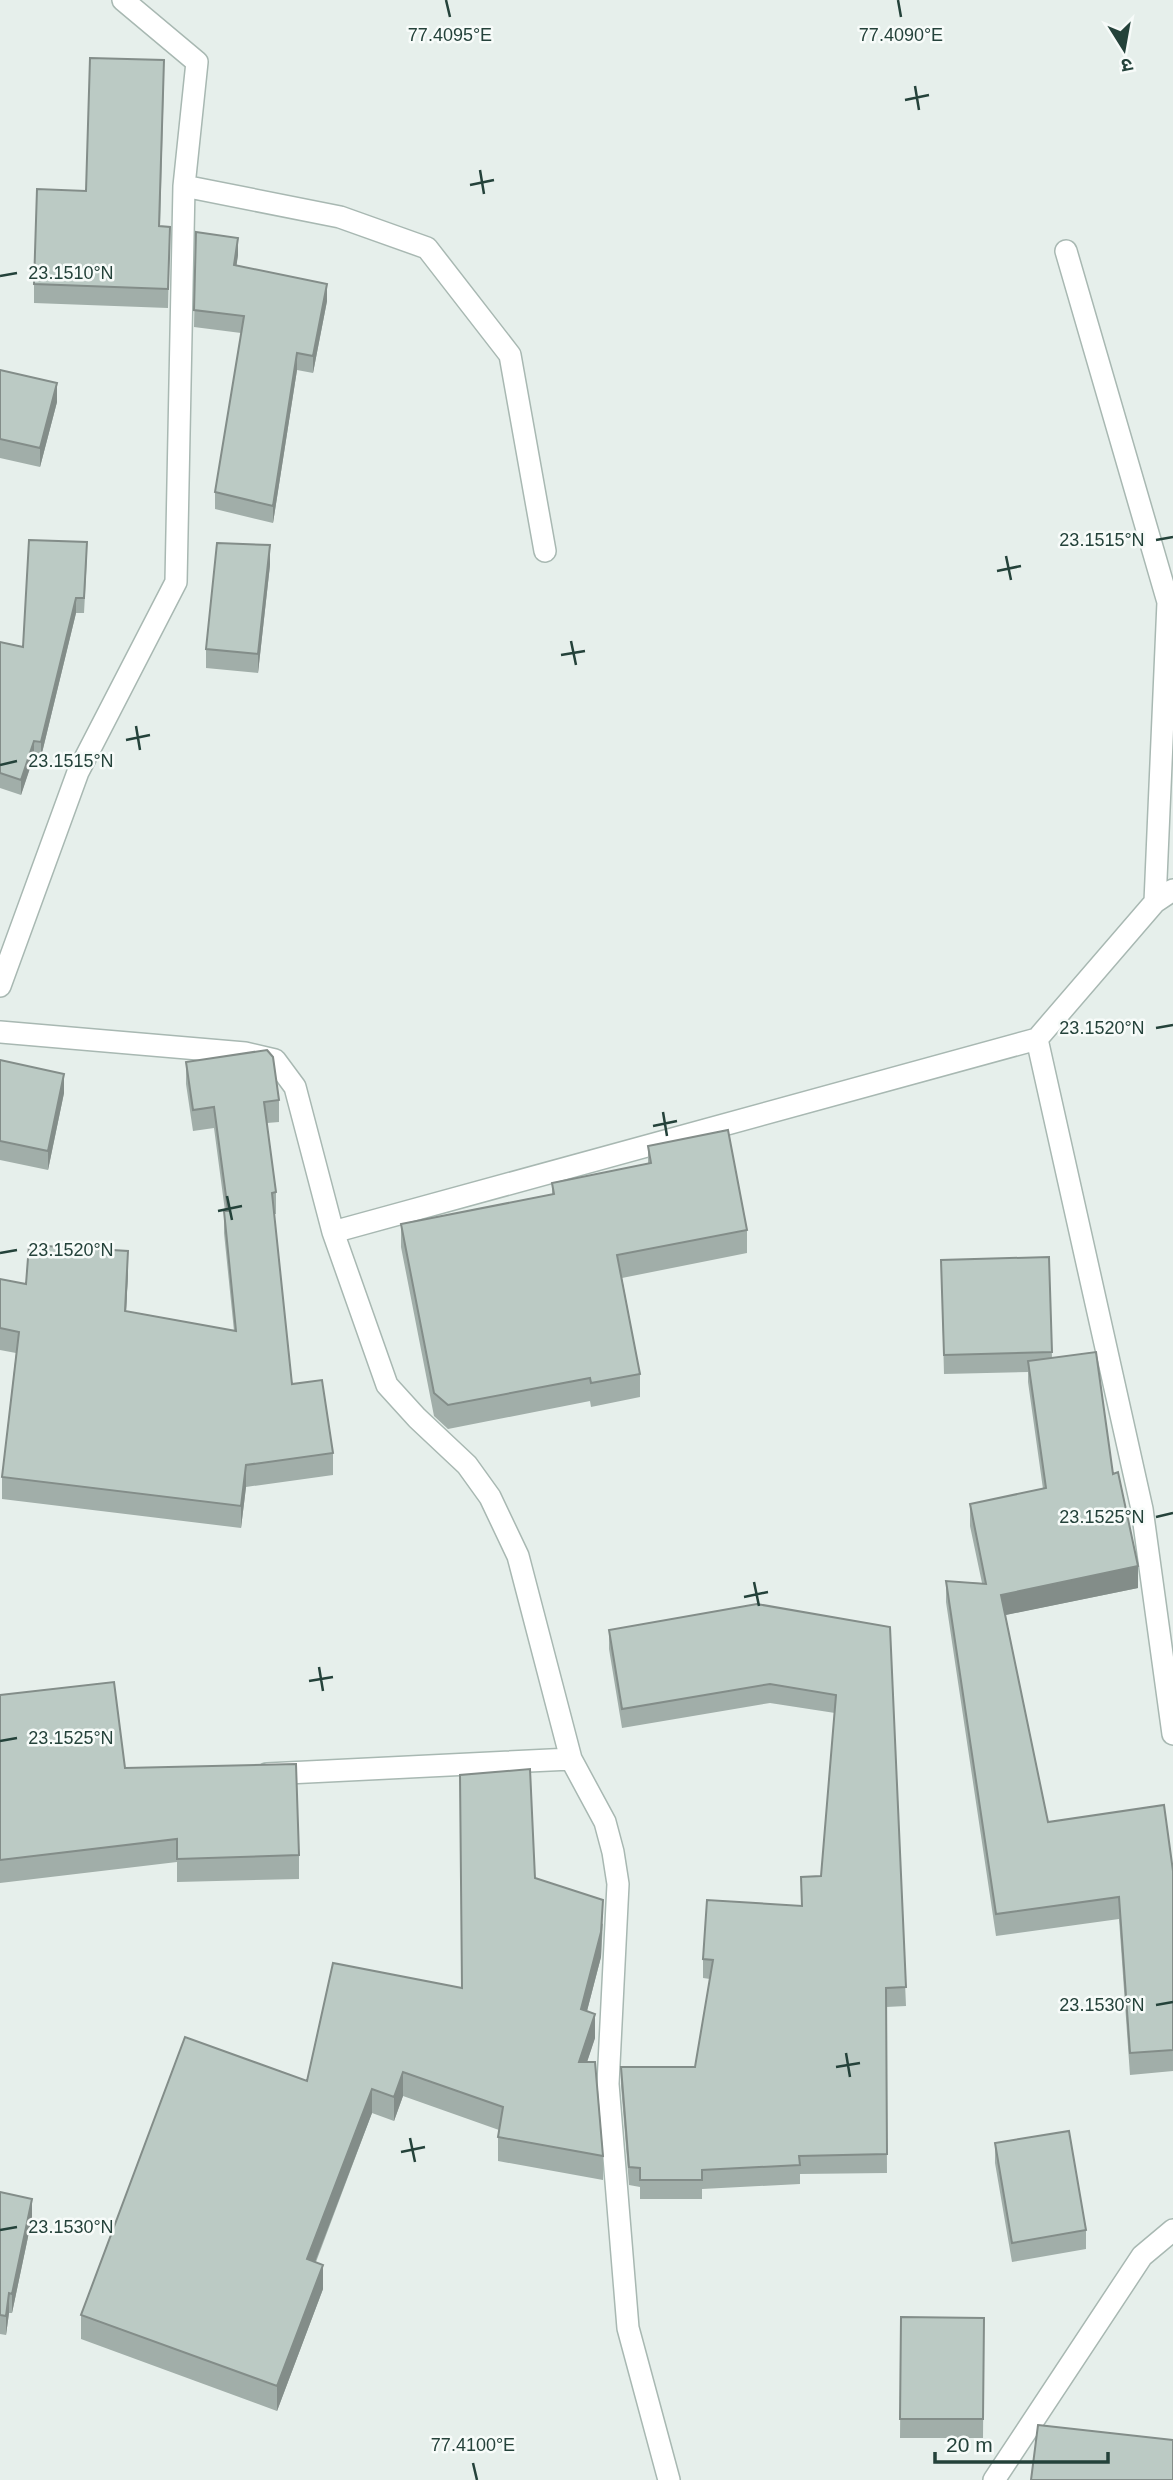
<svg xmlns="http://www.w3.org/2000/svg" width="1173" height="2480" viewBox="0 0 1173 2480" font-family="Helvetica,'Noto Sans Devanagari',sans-serif">
<rect width="100%" height="100%" fill="#e6efeb"/>
<g fill="none" stroke-linecap="round" stroke-linejoin="round">
<defs>
<path id="minor" d="M184,186L340,217L427,248L510,355L545,551
M1066,251L1168,602L1155,902
M0,986L78,772L176,582L184,186L197,62L123,0
M0,1032L245,1053L275,1060L295,1087L333,1232L1037,1039L1142,1509L1173,1734
M1037,1039L1155,902L1173,890
M333,1232L387,1385L417,1418L467,1465L490,1497L518,1556L571,1759L605,1822L613,1852L618,1884L608,2084L628,2328L669,2480
M267,1774L571,1759
M994,2480L1142,2256L1173,2230"/>
</defs>
<!-- minor casing -->
<use href="#minor" stroke="#a8b8b2" stroke-width="24"/>
<!-- minor -->
<use href="#minor" stroke="#fff" stroke-width="21"/>
</g>
<!-- wall -->
<path fill="#a1aea9" d="M164,79L160,226L170,227L168,308L34,303V284L86,191Z
M196,232L238,255L236,266L327,301L313,373L297,370L273,523L215,509V492L241,333L194,327Z
M0,370L57,402L40,467L0,458Z
M87,557L84,613H76L41,757L34,756L21,795L0,788V642L23,647Z
M270,565L258,673L206,668V649Z
M0,1060L64,1093L48,1170L0,1160Z
M186,1062L279,1100V1122L267,1123L276,1192V1214H274L292,1384L333,1453V1475L246,1487L241,1528L2,1499V1477L16,1353L0,1350V1279L26,1284L128,1273L126,1311L234,1331L224,1233V1211H225L214,1128L193,1131L186,1084Z
M648,1146L747,1230V1253L622,1278L640,1374V1397L591,1407L590,1401L448,1429L434,1416L401,1247V1224L552,1194V1183L648,1164Z
M1049,1257L1052,1358L1113,1474L1138,1588L1005,1615L1048,1822L1173,1871V2071L1130,2075L1119,1919L996,1936L946,1602V1581L982,1583L970,1526V1504L1043,1489L1028,1382V1372L944,1374L941,1260Z
M890,1627L906,2006L886,2007L887,2173L800,2174V2184L702,2189V2199H640V2187L629,2185L621,2086V2067H695L710,1979L703,1978V1959L802,1906L801,1877L821,1876L835,1713L770,1703L622,1728L609,1649V1630Z
M0,1695L125,1768L299,1855V1879L177,1882V1862L0,1883Z
M535,1878L603,1924L601,1957L587,2011L595,2038L587,2062L603,2156V2180L498,2161V2137L499,2130L403,2096L394,2121L372,2113L316,2262L323,2289L277,2411L81,2339V2315L307,2081L462,1988Z
M995,2143L1086,2230V2249L1012,2262L995,2163Z
M0,2192L32,2218L12,2313H9L6,2335L0,2334Z
M901,2317L984,2318L983,2438H900Z"/>
<!-- shaded-wall -->
<path fill="#838d89" d="M238,238V255L234,283V265Z
M327,284V301L313,373V356Z
M297,353V370L273,523V506Z
M57,383V402L40,467V448Z
M270,545V565L258,673V654Z
M76,598V613L41,757V742Z
M34,741V756L21,795V780Z
M64,1074V1093L48,1170V1151Z
M128,1251V1273L125,1333V1311Z
M246,1465V1487L241,1528V1506Z
M1138,1566V1588L1001,1616V1595Z
M603,1900L601,1957L581,2034V2009Z
M595,2014V2038L579,2086V2062Z
M403,2072V2096L394,2121V2097Z
M372,2089V2113L307,2283V2259Z
M32,2199V2218L12,2313V2294Z
M323,2265V2289L277,2411V2386Z
M9,2293V2313L6,2335V2316Z"/>
<!-- building -->
<path fill="#bbcac4" stroke="#838d89" stroke-width="2" d="M90,58L164,60L159,226L170,227L168,289L34,284L37,189L86,191Z
M196,232L238,238L234,265L327,284L313,356L297,353L273,506L215,492L244,316L194,310Z
M0,370L57,383L40,448L0,439Z
M29,540L87,542L84,598H76L41,742L34,741L21,780L0,773V642L23,647Z
M217,543L270,545L258,654L206,649Z
M267,1050L273,1057L279,1100L264,1102L276,1192L272,1193L292,1384L322,1380L333,1453L246,1465L241,1506L2,1477L19,1332L0,1328V1279L26,1284L29,1245L128,1251L125,1311L236,1331L224,1211H228L214,1107L193,1110L186,1062Z
M0,1060L64,1074L48,1151L0,1141Z
M728,1130L747,1230L617,1255L640,1374L591,1383L590,1378L448,1405L434,1393L401,1224L554,1194L552,1183L651,1163L648,1146Z
M1049,1257L1052,1352L944,1355L941,1260Z
M1096,1352L1113,1474L1118,1472L1138,1566L1001,1595L1048,1822L1164,1805L1173,1871V2050L1130,2053L1119,1897L996,1914L946,1581L986,1584L970,1504L1046,1488L1028,1361Z
M757,1604L890,1627L906,1987L886,1988L887,2154L799,2156L800,2165L702,2170V2180H640V2168L629,2167L621,2067H695L713,1960L703,1959L707,1900L802,1906L801,1877L821,1876L836,1695L770,1684L622,1709L609,1630Z
M114,1682L125,1768L296,1764L299,1855L177,1859V1839L0,1860V1695Z
M530,1769L535,1878L603,1900L601,1932L581,2009L595,2014L579,2062H595L603,2156L498,2137L503,2107L403,2072L394,2097L372,2089L307,2259L323,2265L277,2386L81,2315L185,2037L307,2081L333,1963L462,1988L460,1775Z
M1069,2131L1086,2230L1012,2243L995,2143Z
M0,2192L32,2199L12,2294L9,2293L6,2316L0,2315Z
M901,2317L984,2318L983,2419H900Z
M1038,2425L1173,2440V2480H1031Z"/>
<!-- ticks -->
<path fill="none" stroke="#24423a" stroke-width="2.5" d="M446,0L450,17M898,0L901,17M915,86L919,110M905,100L929,95M480,170L484,194M470,185L494,180M0,276L17,273M1156,540L1173,537M1006,556L1011,580M997,571L1021,566M571,641L576,665M561,655L585,651M136,726L140,750M126,740L150,735M0,765L17,761M1156,1028L1173,1025M663,1112L667,1136M653,1126L677,1121M227,1196L232,1220M218,1211L242,1206M0,1253L17,1250M1156,1517L1173,1513M754,1582L759,1606M744,1597L768,1592M319,1667L323,1691M309,1681L333,1677M0,1741L17,1738M1156,2005L1173,2002M846,2053L850,2077M836,2067L860,2063M410,2138L415,2162M401,2152L425,2147M0,2230L17,2227M473,2463L477,2480"/>
<g font-size="18" text-anchor="middle" fill="#24423a" stroke="#f7fbf9" stroke-width="5" stroke-linejoin="round" paint-order="stroke">
<text x="450" y="41">77.4095°E</text>
<text x="901" y="41">77.4090°E</text>
<text x="71" y="279">23.1510°N</text>
<text x="1102" y="546">23.1515°N</text>
<text x="71" y="767">23.1515°N</text>
<text x="1102" y="1034">23.1520°N</text>
<text x="71" y="1256">23.1520°N</text>
<text x="1102" y="1523">23.1525°N</text>
<text x="71" y="1744">23.1525°N</text>
<text x="1102" y="2011">23.1530°N</text>
<text x="71" y="2233">23.1530°N</text>
<text x="473" y="2451">77.4100°E</text>
</g>
<!-- north arrow -->
<g transform="translate(1124 49) rotate(169)" stroke="#f7fbf9" stroke-width="5" paint-order="stroke">
<path d="M0-5L12 26L0 18L-12 26Z" fill="#24423a"/>
<text y="-10" font-size="19" font-weight="bold" text-anchor="middle" fill="#24423a">उ</text>
</g>
<!-- scale -->
<path d="M935 2452v10h173v-10" fill="none" stroke="#24423a" stroke-width="3.5"/>
<text x="946" y="2452" font-size="21" fill="#24423a" stroke="#f7fbf9" stroke-width="5" paint-order="stroke">20 m</text>
</svg>
